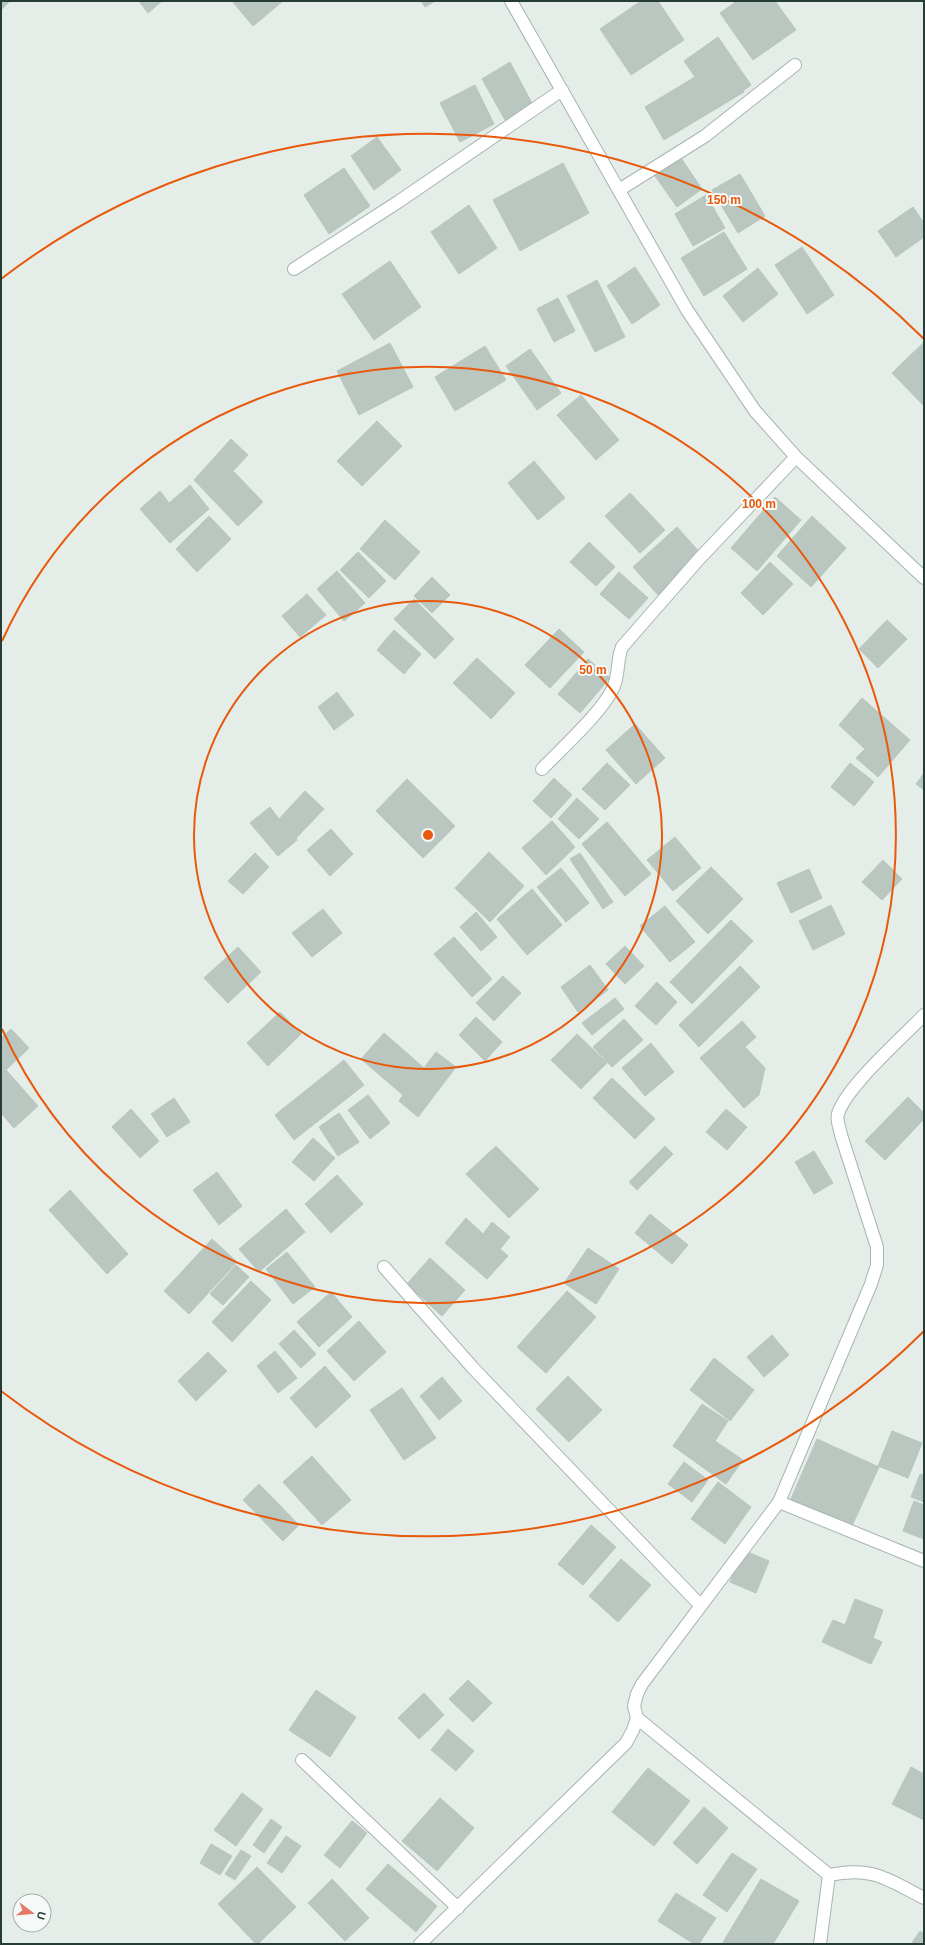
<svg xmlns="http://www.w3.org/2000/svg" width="925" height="1945" viewBox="0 0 925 1945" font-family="Arial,sans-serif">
<rect width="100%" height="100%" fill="#e5ede8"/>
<!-- building -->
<path fill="#bac7c1" stroke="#b8c6be" d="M1,1H10L1,10Z
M139,1H162L148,13Z
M232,1H283L253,26Z
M421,1H435L425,7Z
M641,1H658L684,40L631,75L600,29Z
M737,1H775L796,30L753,60L720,13Z
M718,37L751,85L743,91L744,92L664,140L645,107L695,77L684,61Z
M510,62L533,105L505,120L482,79Z
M475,85L494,124L460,142L440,103Z
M377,137L401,170L374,190L351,156Z
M681,158L702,189L677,207L655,176Z
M563,163L589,213L520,251L493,200Z
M344,168L370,206L329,234L304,195Z
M740,174L765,216L738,233L712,190Z
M706,195L725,228L693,246L675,214Z
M469,205L497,248L459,274L431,232Z
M913,207L924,223V237L896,257L878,231Z
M724,232L747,269L704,296L681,258Z
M802,247L834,295L807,314L775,265Z
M390,261L421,307L374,340L342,294Z
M635,267L660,305L632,324L607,286Z
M758,268L778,294L743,322L723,296Z
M597,280L625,337L595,352L567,296Z
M558,298L575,331L554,342L537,309Z
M924,342V406L892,373Z
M390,343L413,387L359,415L337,371Z
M485,346L506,380L455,411L435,377Z
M530,349L561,393L537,410L506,366Z
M581,395L619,440L596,460L557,415Z
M377,421L402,446L362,486L337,461Z
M231,439L248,455L233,471L263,502L238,526L194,480Z
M534,461L565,498L538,520L508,483Z
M190,485L209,509L170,543L140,509L160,491L169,503Z
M630,493L665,530L640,553L605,516Z
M775,497L801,520L757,571L731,548Z
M209,516L231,539L197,572L176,549Z
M812,516L846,548L811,587L777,556Z
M385,520L420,552L395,580L360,549Z
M677,527L702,555L658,595L633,567Z
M589,542L615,567L596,586L570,562Z
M358,552L386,581L369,598L340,570Z
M770,562L793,584L763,615L741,593Z
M337,571L365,603L344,621L317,589Z
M619,572L648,598L629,619L600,594Z
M432,577L450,595L432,613L414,596Z
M307,594L326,615L300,637L282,616Z
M414,599L454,639L435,659L394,619Z
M887,620L907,639L878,668L859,649Z
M559,629L584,652L550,688L525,665Z
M394,630L421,654L404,674L377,650Z
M477,658L515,693L491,719L453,683Z
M588,659L610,678L580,713L558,694Z
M337,692L354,715L334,730L318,707Z
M862,698L910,740L878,777L856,758L865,749L839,725Z
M635,724L665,758L636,784L606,750Z
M607,763L630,785L605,810L582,789Z
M850,763L874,782L854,806L831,787Z
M924,773V790L916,784Z
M554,778L572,795L551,818L533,801Z
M407,779L455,826L423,858L376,811Z
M305,791L324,809L296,838L297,840L278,856L250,823L270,807L279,819Z
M577,798L599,819L579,839L558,819Z
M552,821L575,847L546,875L522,848Z
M607,822L651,874L625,896L582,844Z
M331,829L353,854L330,876L307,850Z
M675,837L701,868L673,891L647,860Z
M489,852L524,886L490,922L455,888Z
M255,853L269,867L243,894L228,881Z
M580,853L613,902L603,909L570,859Z
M883,860L902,879L882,900L862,882Z
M711,867L743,899L708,934L676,901Z
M561,868L589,903L566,922L537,887Z
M809,869L822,898L791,913L777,883Z
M532,889L562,925L527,955L497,919Z
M831,905L845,934L813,950L799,921Z
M665,906L695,942L670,962L640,926Z
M323,909L342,933L312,957L292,933Z
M476,912L497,937L481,951L460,927Z
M731,920L753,941L692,1004L670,982Z
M454,937L492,979L472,997L434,954Z
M625,946L644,966L625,984L606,964Z
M238,947L261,972L228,1003L204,978Z
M590,965L608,990L578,1012L561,987Z
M740,966L760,987L699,1047L679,1025Z
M503,976L521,993L494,1021L476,1003Z
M657,982L677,1002L656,1025L635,1006Z
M615,998L624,1009L592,1035L582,1023Z
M280,1012L301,1034L268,1066L247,1043Z
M476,1017L502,1042L485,1061L459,1035Z
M624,1019L643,1040L612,1067L593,1047Z
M742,1021L756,1037L745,1047L765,1068L759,1095L744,1108L700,1058Z
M11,1029L29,1048L6,1070L38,1106L14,1128L1,1113V1038Z
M384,1033L424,1068L436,1052L456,1067L418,1117L399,1101L403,1095L361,1059Z
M577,1034L607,1063L581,1089L551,1060Z
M651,1043L674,1072L645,1096L622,1068Z
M344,1060L364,1085L294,1140L275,1115Z
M612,1078L655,1119L635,1139L593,1098Z
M368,1095L390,1123L370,1139L348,1110Z
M908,1097L924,1113V1119L885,1160L865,1141Z
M174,1098L190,1122L167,1137L151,1114Z
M131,1109L159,1141L140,1158L112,1127Z
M726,1109L747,1127L727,1150L706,1132Z
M339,1113L359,1142L338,1156L319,1127Z
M313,1138L335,1158L314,1181L292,1162Z
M496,1146L539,1189L509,1218L466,1174Z
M665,1146L673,1154L637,1190L629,1182Z
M814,1151L833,1183L814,1194L795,1162Z
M217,1172L242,1206L219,1225L193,1190Z
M337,1175L363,1204L331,1233L305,1204Z
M70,1190L128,1254L107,1274L49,1210Z
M286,1209L305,1232L259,1272L239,1249Z
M650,1214L688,1245L672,1264L635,1233Z
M466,1218L483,1234L492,1222L510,1237L500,1249L508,1256L487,1279L445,1243Z
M212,1239L237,1262L189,1314L164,1291Z
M588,1248L619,1269L596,1304L564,1283Z
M287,1252L315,1287L293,1304L266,1269Z
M430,1258L465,1290L442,1316L407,1284Z
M236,1265L249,1277L223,1305L210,1294Z
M251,1281L271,1300L232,1342L212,1322Z
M567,1291L596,1317L546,1373L517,1347Z
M331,1292L352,1317L319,1347L297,1322Z
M359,1321L386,1352L354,1381L327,1351Z
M294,1330L316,1354L301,1368L279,1344Z
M772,1335L789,1355L764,1377L747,1357Z
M275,1351L297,1378L278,1393L257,1366Z
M208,1352L227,1371L196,1401L178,1381Z
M714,1358L754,1390L730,1421L690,1390Z
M325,1366L351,1396L316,1428L290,1398Z
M568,1376L602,1410L569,1442L536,1409Z
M442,1377L462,1401L439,1420L420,1396Z
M402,1388L436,1438L404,1460L370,1410Z
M702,1404L728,1421L715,1441L743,1460L726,1484L673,1446Z
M892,1431L922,1443L908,1478L878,1466Z
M817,1439L879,1467L851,1528L790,1501Z
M312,1456L351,1500L322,1525L283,1482Z
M684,1462L708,1480L692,1502L668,1484Z
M920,1474L924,1475V1502L911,1497Z
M718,1482L751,1507L725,1544L691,1519Z
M259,1484L299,1525L283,1541L243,1500Z
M914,1501L924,1505V1539L903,1531Z
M591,1525L616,1547L583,1585L558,1564Z
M743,1550L769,1561L756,1593L730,1582Z
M621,1559L651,1585L618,1622L589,1596Z
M855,1599L883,1610L873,1638L882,1642L871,1664L822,1642L833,1620L845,1625Z
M468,1680L492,1703L473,1722L449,1699Z
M316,1690L356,1717L330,1757L289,1730Z
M424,1693L444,1715L419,1739L398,1718Z
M448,1729L474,1751L456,1771L431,1750Z
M911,1767L924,1774V1820L892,1804Z
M648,1768L690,1801L654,1846L612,1812Z
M242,1793L263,1809L236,1846L214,1830Z
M440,1798L474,1828L437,1871L402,1841Z
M704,1807L728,1828L697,1864L673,1843Z
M271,1819L282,1827L264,1853L253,1845Z
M352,1821L367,1833L340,1868L324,1855Z
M286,1836L301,1846L282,1873L267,1863Z
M211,1844L232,1856L220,1875L200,1863Z
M241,1850L251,1856L235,1880L225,1874Z
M732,1853L757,1869L727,1912L703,1895Z
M388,1864L437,1906L416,1932L366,1889Z
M257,1867L296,1907L258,1944H256L218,1904Z
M332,1879L369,1918L345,1941L308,1903Z
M761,1879L799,1901L773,1944H722Z
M676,1893L716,1918L699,1944H694L658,1921Z
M920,1931L924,1934V1944H911Z"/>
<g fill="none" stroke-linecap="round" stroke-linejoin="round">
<defs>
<path id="minor" d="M511,1L687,310L755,411L796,457L924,578
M619,190L705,136L795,65
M294,269L398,202L562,90
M542,769C561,749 608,707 615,683C619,671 617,659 622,647L699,559L796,457
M384,1267L473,1368L700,1605
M779,1502L924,1561
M637,1718L829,1875
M302,1760L458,1908
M829,1875C872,1866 887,1879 924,1898
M420,1944L626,1743L633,1730L637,1718L634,1706L637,1694L642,1684L779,1502L871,1284L877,1265V1247L841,1135C840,1129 836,1120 838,1114C845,1088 903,1037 924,1015
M820,1944L829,1875"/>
</defs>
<!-- minor casing -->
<use href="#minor" stroke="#a8b5ae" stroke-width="14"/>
<!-- minor -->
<use href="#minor" stroke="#fff" stroke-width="12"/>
</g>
<!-- distance rings -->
<g fill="none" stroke="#e8590c" stroke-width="2">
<circle cx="428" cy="835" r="234"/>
<path d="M2 641A468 468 0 1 1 2 1029"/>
<path d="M924 1331A701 701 0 0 1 1 1391M1 279A701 701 0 0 1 924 339"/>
</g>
<circle cx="428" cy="835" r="6" fill="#e8590c" stroke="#f5f9f7" stroke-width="2"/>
<g font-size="12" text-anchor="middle" font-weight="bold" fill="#e8590c" stroke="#f5f9f7" stroke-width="4" stroke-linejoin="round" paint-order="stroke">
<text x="724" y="204">150 m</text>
<text x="759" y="508">100 m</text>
<text x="593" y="674">50 m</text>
</g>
<!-- border -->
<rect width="925" height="1945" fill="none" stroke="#253d34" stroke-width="4"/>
<!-- north arrow -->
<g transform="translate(32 1913) rotate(106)"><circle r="19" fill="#f5f9f7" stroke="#a2aea9"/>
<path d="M0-3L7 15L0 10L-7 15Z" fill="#e6796a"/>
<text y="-6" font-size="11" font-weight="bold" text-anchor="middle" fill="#253d34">U</text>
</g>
</svg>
